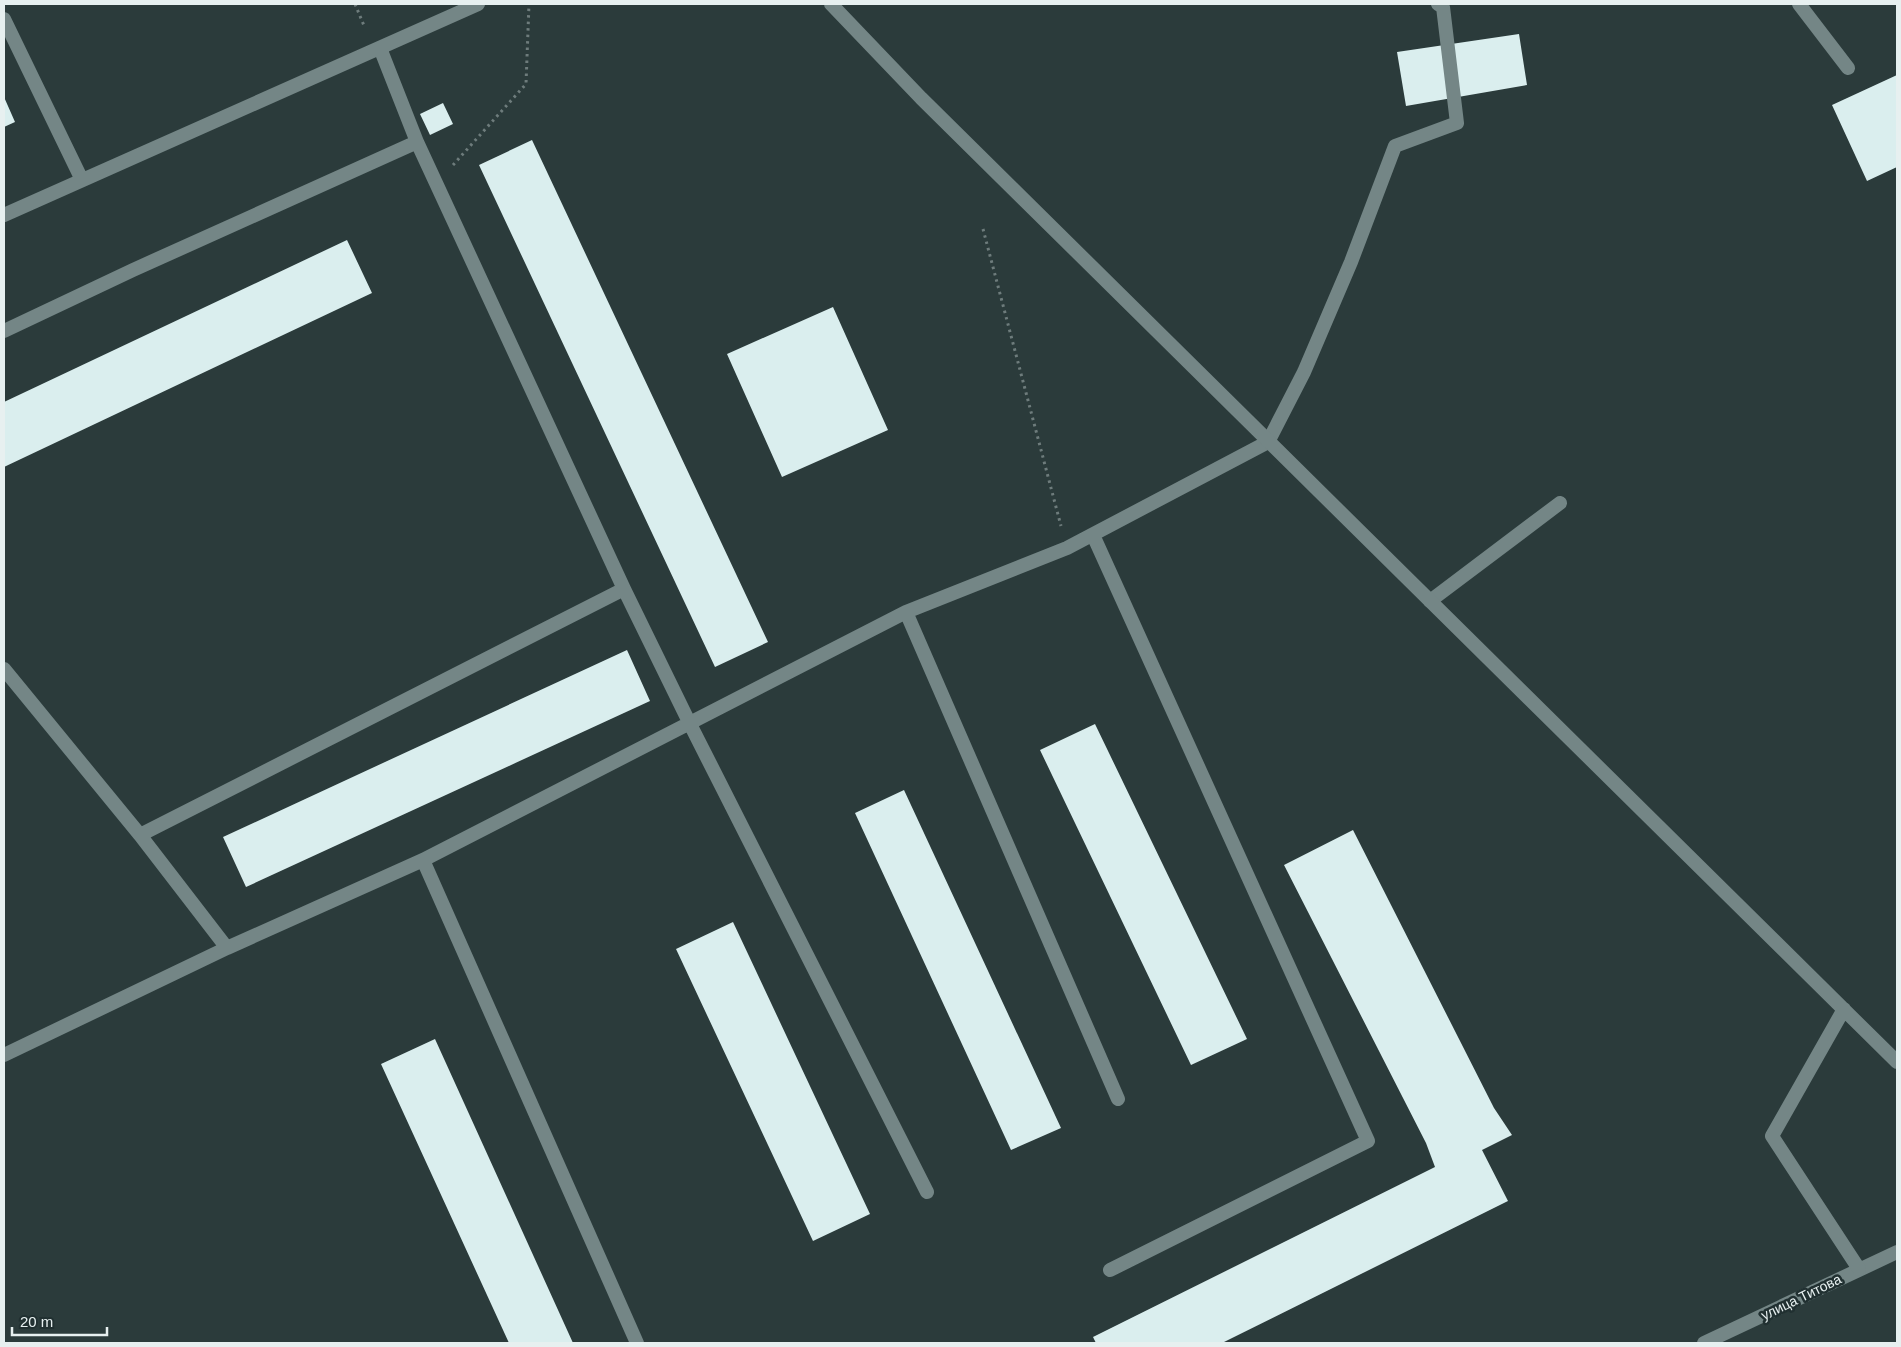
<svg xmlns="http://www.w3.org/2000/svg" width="1901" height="1347" viewBox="0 0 1901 1347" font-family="Arial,sans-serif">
<rect width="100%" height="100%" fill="#2b3b3b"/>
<!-- building -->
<path fill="#daeeee" d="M1519,34L1527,85L1406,106L1397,52Z
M1897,75V167L1867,181L1832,105Z
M4,97L15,122L4,127Z
M443,103L453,124L430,135L420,114Z
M532,140L768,642L715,667L479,165Z
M347,240L372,293L4,467V402Z
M833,307L888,430L782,477L727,354Z
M627,650L650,701L246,887L223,837Z
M1095,724L1247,1039L1191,1065L1040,750Z
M904,790L1061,1128L1011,1150L855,813Z
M1353,830L1494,1108L1512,1135L1482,1150L1508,1201L1222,1343H1096L1093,1337L1435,1167L1426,1143L1284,865Z
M733,922L870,1214L813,1241L676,949Z
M435,1039L573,1343H509L381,1064Z"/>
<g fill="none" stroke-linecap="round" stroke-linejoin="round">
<!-- path -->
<path stroke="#6e7c7c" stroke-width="3" stroke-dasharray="2.5 4" stroke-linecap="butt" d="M355,4L365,28
M453,165L526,84L529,4
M983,229L1061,526"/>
<!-- service -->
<path stroke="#748686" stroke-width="14" d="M1799,4L1848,68
M4,19L82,180
M380,48L417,142L624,589L690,724L927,1192
M4,215L478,4
M4,331L133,270L417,142
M1093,535L1368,1141L1110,1270
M1430,601L1560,503
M906,612L1118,1099
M4,669L140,835L227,948
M140,835L624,589
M423,860L637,1343
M4,1055L227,948L423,860L906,612L1067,548L1268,442L1304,372L1351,262L1395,146L1457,123L1443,7L1438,4"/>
<!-- minor -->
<path stroke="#748686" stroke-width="14" d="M1704,1343L1897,1252"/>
<!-- tertiary -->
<path stroke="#748686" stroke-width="14" d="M831,4L921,98L1897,1062
M1844,1009L1772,1136L1859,1269"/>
</g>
<g text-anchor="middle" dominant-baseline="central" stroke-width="5" stroke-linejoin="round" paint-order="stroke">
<!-- street labels -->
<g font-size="14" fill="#e7f0f0" stroke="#213031">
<text transform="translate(1801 1297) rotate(-26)">улица Титова</text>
</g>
</g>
<!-- border -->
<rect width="1901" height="1347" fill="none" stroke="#e7f0f0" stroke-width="10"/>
<!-- scale -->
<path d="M12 1327v8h95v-8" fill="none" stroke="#e7f0f0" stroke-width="2.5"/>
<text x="20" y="1327" font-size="15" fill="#e7f0f0" stroke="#213031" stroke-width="4" paint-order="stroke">20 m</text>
</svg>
